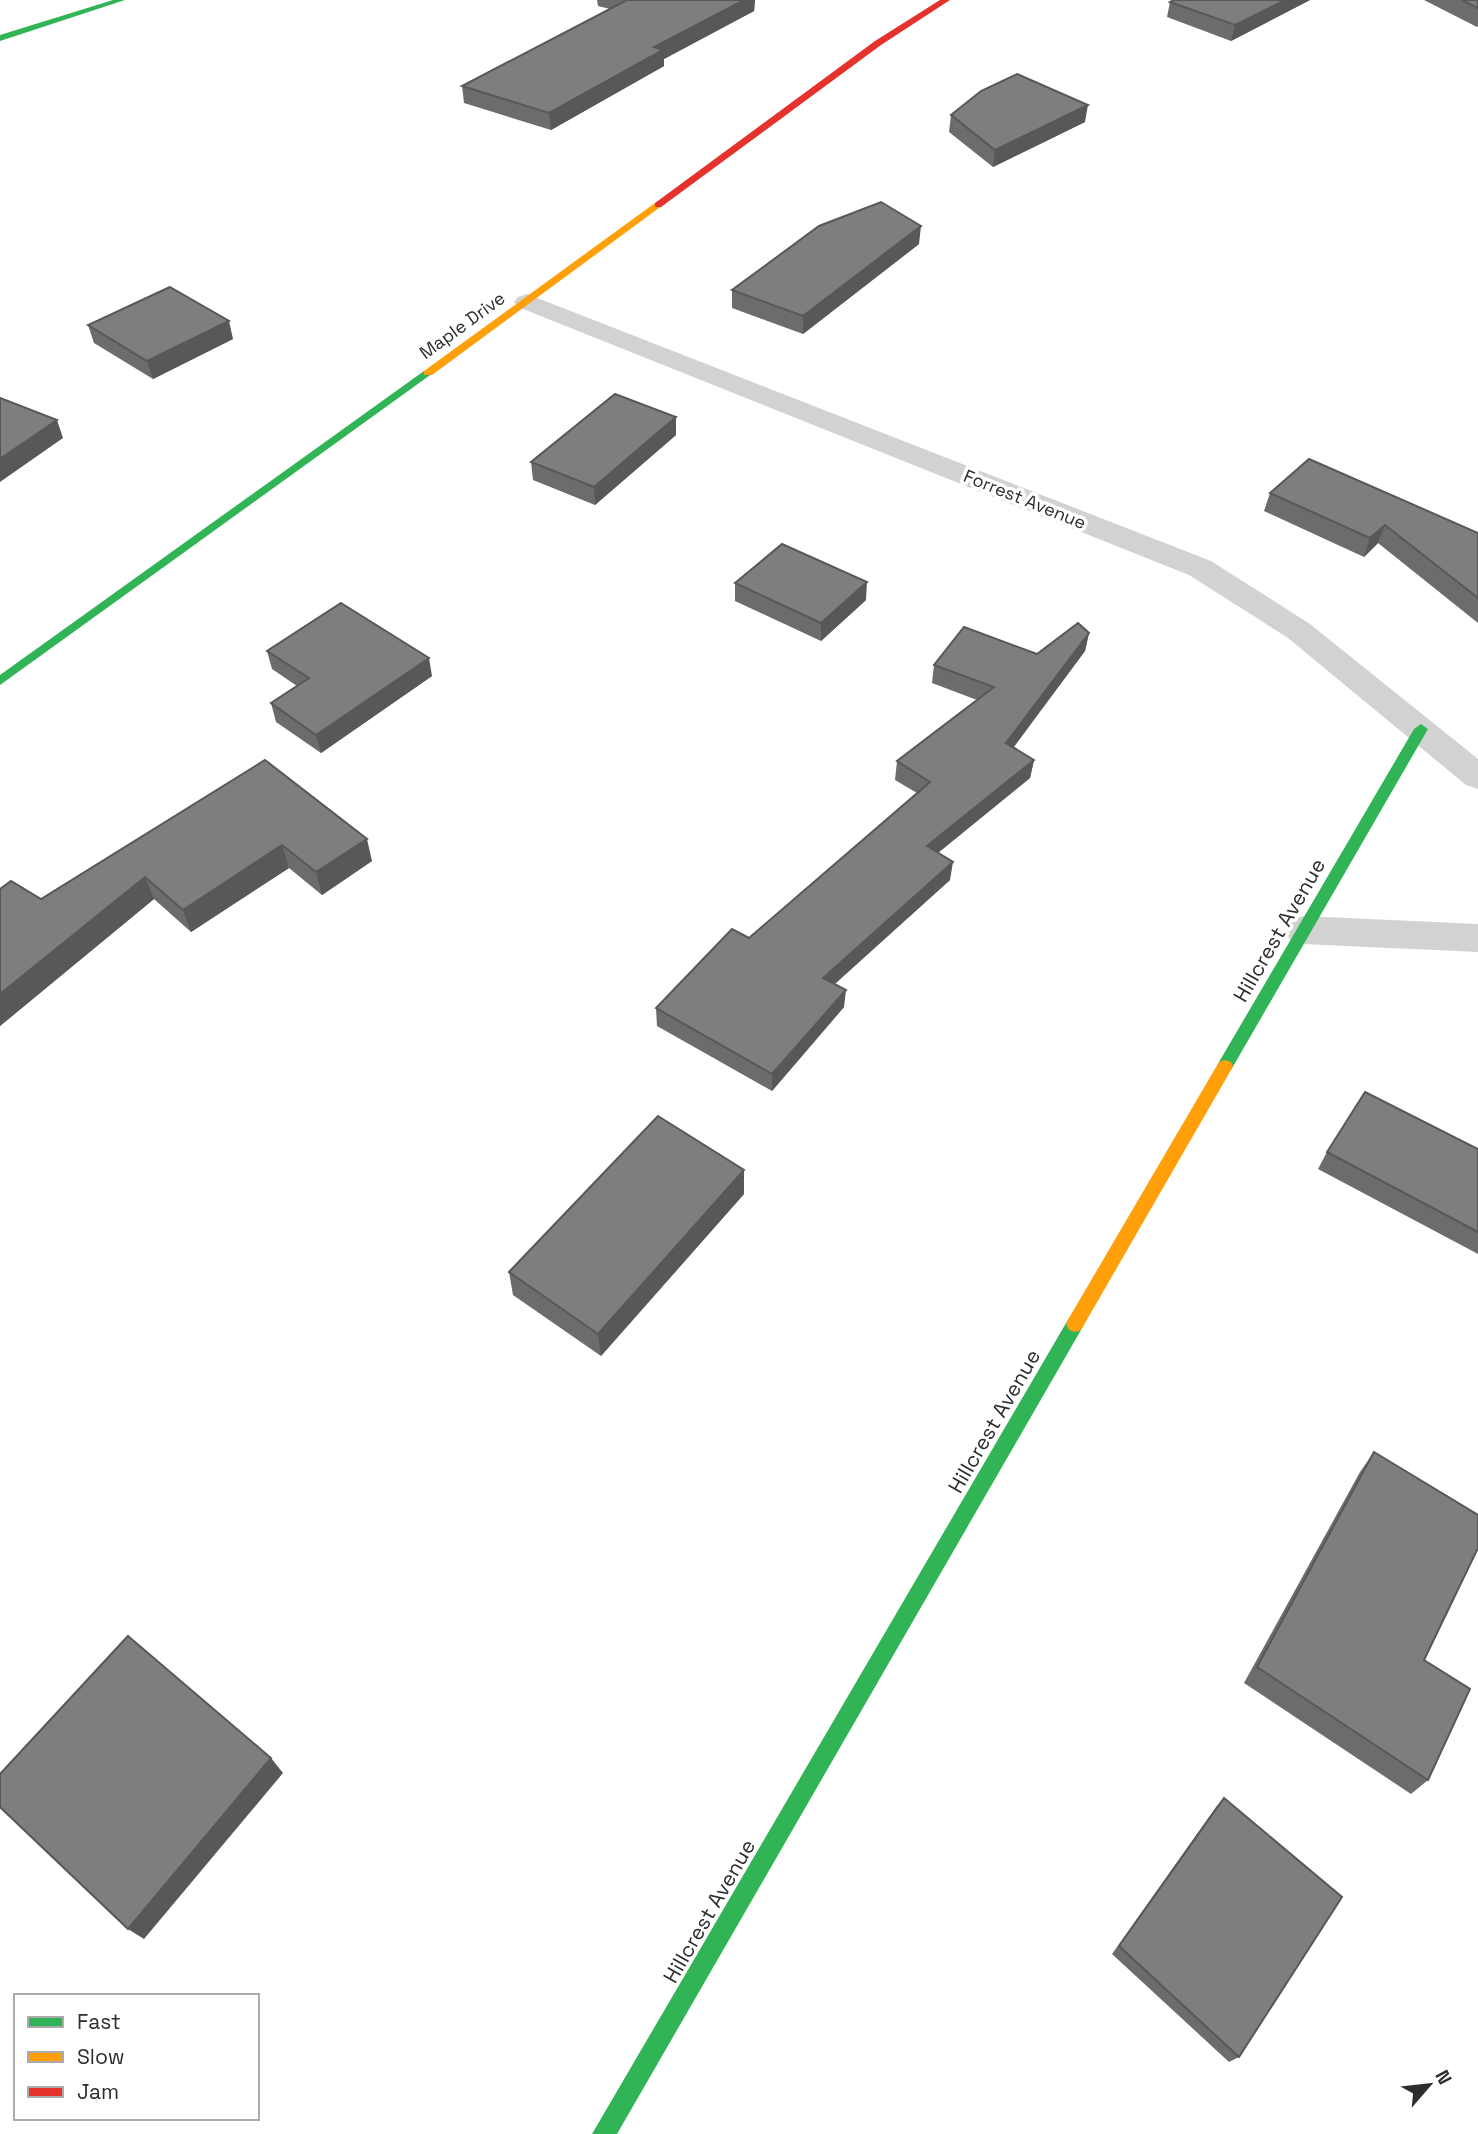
<svg xmlns="http://www.w3.org/2000/svg" width="1478" height="2134" viewBox="0 0 1478 2134" font-family="'Space Grotesk',sans-serif">
<rect width="100%" height="100%" fill="#fff"/>
<g fill="none" stroke-linecap="round" stroke-linejoin="round">
<!-- street -->
<path fill="#d2d2d2" fill-rule="evenodd" d="M527,294L1211,561L1310,624L1478,759V789L1466,785L1288,638L1189,575L518,307L514,302L518,297Z
M1303,916L1478,924V952L1303,944L1290,940L1285,930L1290,920Z"/>
<!-- fast -->
<path fill="#30b455" fill-rule="evenodd" d="M113,0H125L0,41V35Z
M424,371L433,373L0,685V675Z
M1421,724L1428,729L1231,1070H1219L1217,1066L1219,1062L1414,729Z
M1075,1316L1081,1318L1084,1324L1081,1330L617,2134H592L1069,1318Z"/>
<!-- slow -->
<path fill="#ff9f0a" fill-rule="evenodd" d="M655,203L663,205L432,375H424V371Z
M1225,1060L1231,1062L1233,1066L1231,1070L1081,1330L1075,1332L1069,1330L1066,1324L1069,1318L1219,1062Z"/>
<!-- jam -->
<path fill="#e5322d" fill-rule="evenodd" d="M940,0H950L881,45L661,207H655V203L875,41Z"/>
</g>
<!-- wall -->
<path fill="#6c6c6c" d="M597,0H755L754,11L664,59V66L551,130L464,103L462,86L610,9L598,6Z
M1310,0L1231,41L1167,17L1170,2Z
M1424,0H1478V26L1477,27Z
M951,115L1085,122L993,167L949,132Z
M919,244L803,334L732,308V290Z
M88,325L233,339L153,379L94,343Z
M676,435L595,505L533,480L531,462Z
M1270,493L1478,533V623L1378,543L1364,557L1264,511Z
M735,583L866,600L821,641L735,601Z
M1089,633L1085,651L1014,747L1034,760L1030,778L938,853L950,880L835,984L844,1007L772,1091L657,1026L656,1008L749,938L917,793L895,780L897,761L977,700L932,683L934,665L1037,654Z
M267,651L432,676L321,753L276,722L271,703L297,686L272,669Z
M265,760L372,861L322,895L289,868L191,932L154,899L0,1026V889L41,899Z
M1478,1149V1254L1318,1169L1327,1152Z
M744,1194L601,1356L513,1295L509,1272Z
M1374,1452L1424,1660L1428,1780L1411,1794L1244,1683L1360,1472Z
M1224,1798L1239,2057L1229,2062L1112,1954L1216,1807Z"/>
<!-- shaded-wall -->
<path fill="#585858" d="M744,0H755L754,11L664,59V66L551,130L549,113L654,47Z
M1285,0H1310L1231,41L1235,25Z
M1088,105L1085,122L993,167L995,150Z
M921,226L919,244L803,334V316Z
M229,321L233,339L153,379L147,361Z
M676,417V435L595,505L594,487Z
M57,420L63,438L0,482V459Z
M1385,525L1378,543L1364,557L1370,538Z
M867,582L866,600L821,641V623Z
M1089,633L1085,651L1003,761L1006,743Z
M429,658L432,676L321,753L316,735Z
M1034,760L1030,778L924,864L927,846Z
M367,839L372,861L322,895L316,872Z
M282,845L289,868L191,932L183,910Z
M953,862L950,880L822,995L823,978Z
M145,877L154,899L0,1026V994Z
M846,990L844,1007L772,1091V1074Z
M744,1170V1194L601,1356L598,1334Z
M271,1758L283,1773L144,1939L128,1929Z"/>
<!-- building -->
<path fill="#7e7e7e" stroke="#585858" stroke-width="2" d="M627,0H744L654,47L663,50L549,113L462,86Z
M1174,0H1285L1235,25L1170,2Z
M1462,0H1478V8Z
M1017,74L1088,105L995,150L951,115L981,91Z
M881,202L921,226L803,316L732,290L819,226Z
M170,287L229,321L147,361L88,325Z
M615,394L676,417L594,487L531,462Z
M0,398L57,420L0,459Z
M1309,459L1478,533V598L1385,525L1370,538L1270,493Z
M782,544L867,582L821,623L735,583Z
M341,603L429,658L316,735L271,703L309,678L267,651Z
M1078,623L1089,633L1006,743L1034,760L927,846L953,862L823,978L846,990L772,1074L656,1008L732,929L749,938L930,782L897,761L994,687L934,665L964,627L1037,654Z
M265,760L367,839L316,872L282,845L183,910L145,877L0,994V889L11,881L41,899Z
M1365,1092L1478,1149V1232L1327,1152Z
M658,1116L744,1170L598,1334L509,1272Z
M1374,1452L1478,1515V1548L1424,1660L1470,1689L1428,1780L1257,1667Z
M128,1636L271,1758L128,1929L0,1807V1774Z
M1224,1798L1342,1897L1239,2057L1119,1946Z"/>
<g text-anchor="middle" dominant-baseline="central" stroke-width="7" stroke-linejoin="round" paint-order="stroke">
<!-- far-street labels -->
<g font-size="18" fill="#2d2d2d" stroke="#fff">
<text transform="translate(462 325) rotate(-36)">Maple Drive</text>
<text transform="translate(1025 499) rotate(22)">Forrest Avenue</text>
</g>
<!-- street labels -->
<g font-size="21" fill="#2d2d2d" stroke="#fff">
<text transform="translate(1279 930) rotate(-60)">Hillcrest Avenue</text>
<text transform="translate(994 1421) rotate(-60)">Hillcrest Avenue</text>
<text transform="translate(709 1911) rotate(-60)">Hillcrest Avenue</text>
</g>
</g>
<!-- legend -->
<rect x="14" y="1994" width="245" height="126" fill="#ffffff" stroke="#ababab" stroke-width="2"/>
<rect x="28" y="2017" width="35" height="10" fill="#30b455" stroke="#ababab" stroke-width="2"/>
<text x="77" y="2029" font-size="21" fill="#2d2d2d">Fast</text>
<rect x="28" y="2052" width="35" height="10" fill="#ff9f0a" stroke="#ababab" stroke-width="2"/>
<text x="77" y="2064" font-size="21" fill="#2d2d2d">Slow</text>
<rect x="28" y="2087" width="35" height="10" fill="#e5322d" stroke="#ababab" stroke-width="2"/>
<text x="77" y="2099" font-size="21" fill="#2d2d2d">Jam</text>
<!-- north arrow -->
<g transform="translate(1429 2085) rotate(62)" stroke="#ffffff" stroke-width="5" paint-order="stroke">
<path d="M0-5L12 26L0 18L-12 26Z" fill="#2d2d2d"/>
<text y="-10" font-size="19" font-weight="bold" text-anchor="middle" fill="#2d2d2d">N</text>
</g>
</svg>
